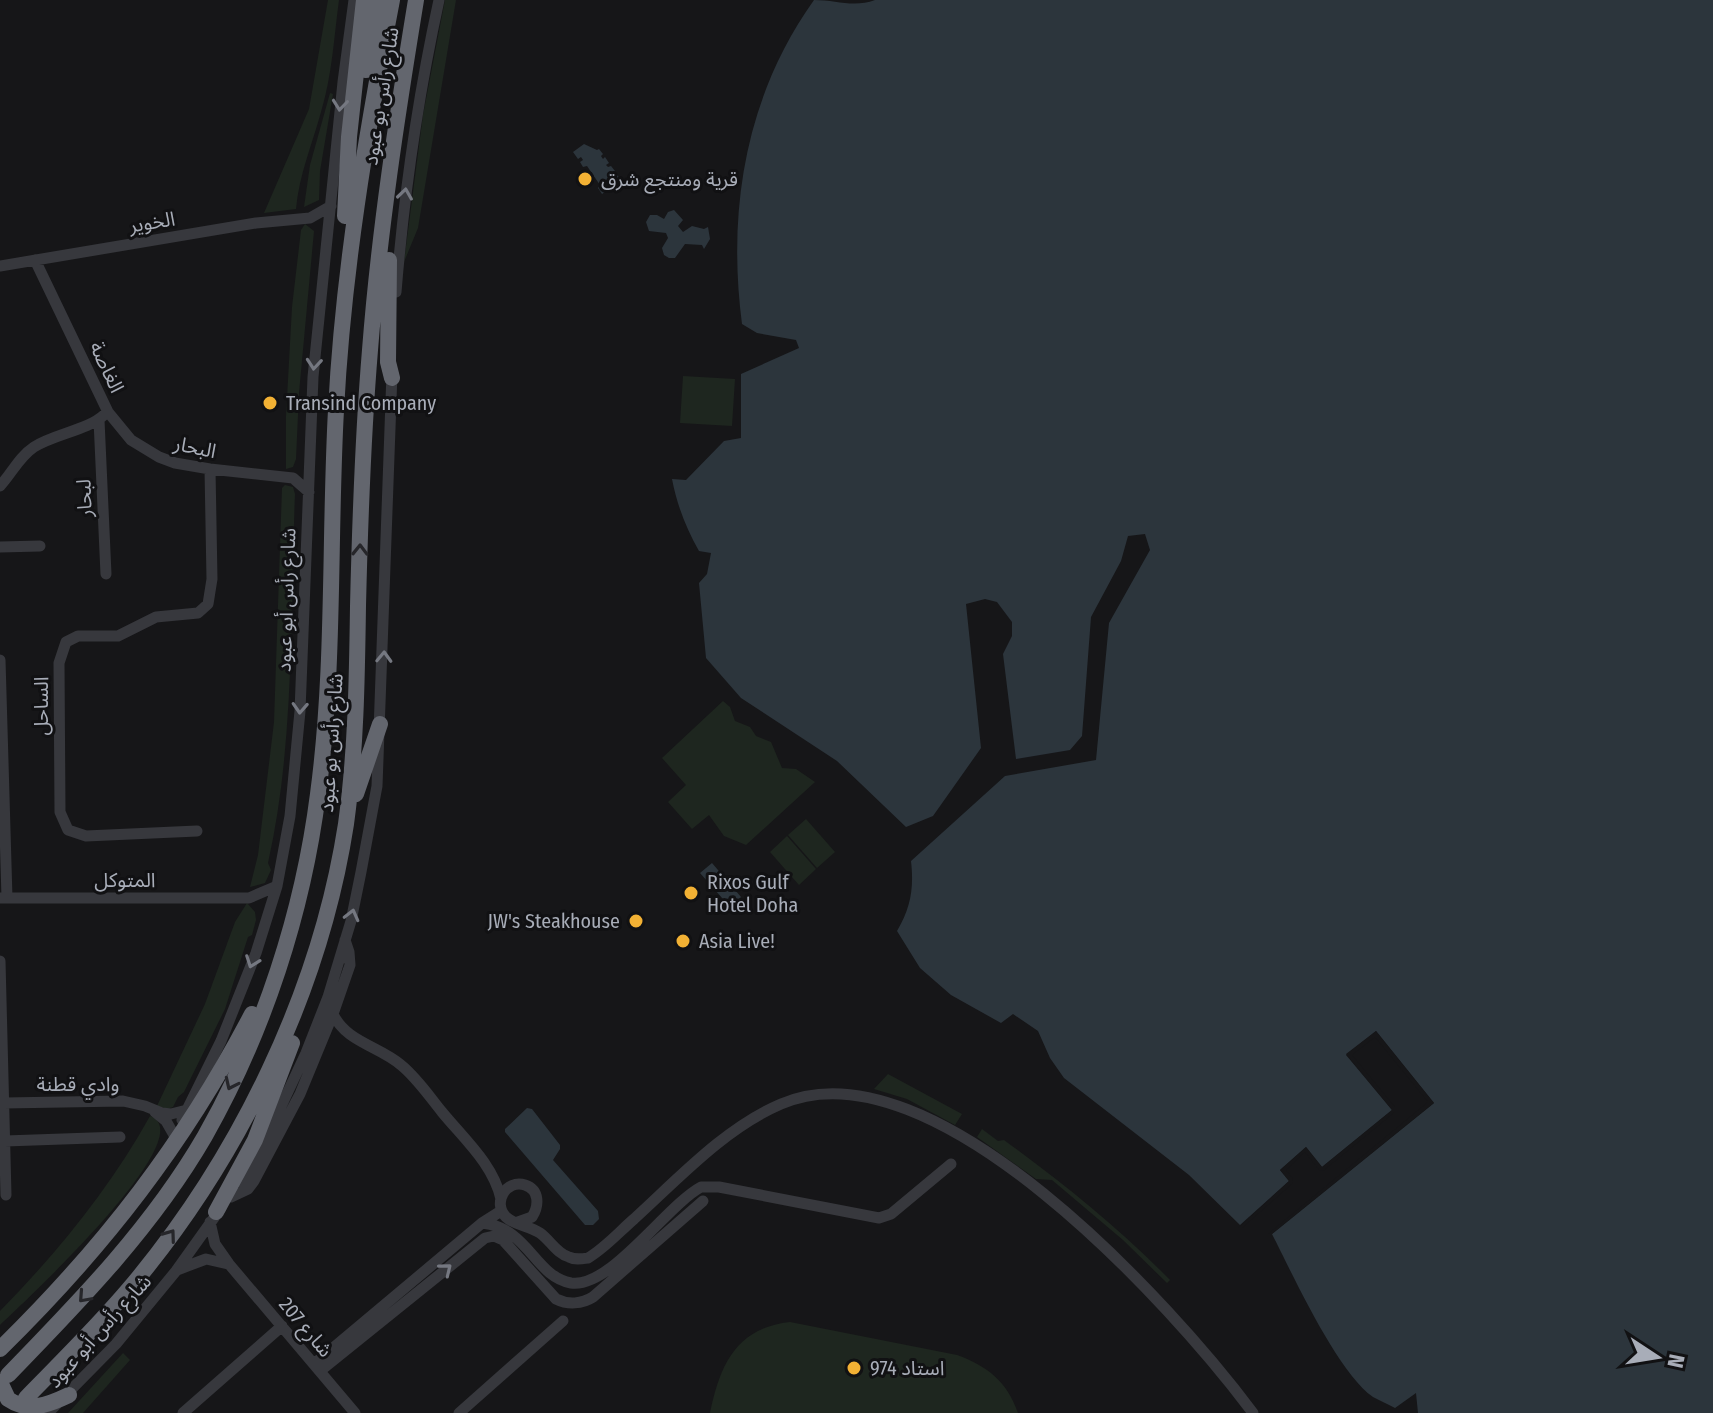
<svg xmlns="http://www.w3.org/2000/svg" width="1713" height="1413" viewBox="0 0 1713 1413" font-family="'Fira Sans Condensed','Noto Sans Arabic',sans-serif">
<rect width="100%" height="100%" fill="#161618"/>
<!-- green -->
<path fill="#1e261f" d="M328,0H339C334,37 332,76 321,112C312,145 299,175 296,209L264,213L309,109Z
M445,0H456L418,228L404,262L423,115Z
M330,93L333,94L320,171L319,200L304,207L310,165Z
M305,224L314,231L299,393L296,459L293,467L286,469V416L292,307L301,230Z
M683,376L735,379L732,426L680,423Z
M285,485L293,487L295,494C290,617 295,742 268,863L271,870L265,883L250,887L258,855L274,722L282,488Z
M723,701L730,707L735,721L750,727L756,736L771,742L782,768L796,769L815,782L746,845L724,836L709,815L692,829L668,802L686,785L662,758Z
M806,819L835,852L817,868L788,835Z
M787,836L816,869L799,885L770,852Z
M247,903L255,912L256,920L252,935L248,937L225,1009L184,1092L178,1097L173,1107L167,1109L157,1106L205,1004L235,922Z
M888,1074L962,1114L955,1125L907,1099L874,1089Z
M150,1116C205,1135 22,1304 0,1325V1311C57,1253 110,1188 150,1116Z
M982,1129L998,1141L1004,1140C1063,1183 1119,1228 1170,1280L1167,1283L1123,1240L1052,1180L1036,1179L977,1137Z
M790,1322L957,1355C987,1366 1007,1381 1018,1413H710C720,1365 736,1328 790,1322Z
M123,1353L130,1360L83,1413H68Z"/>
<!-- water -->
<path fill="#2c353c" d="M814,0C836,0 854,8 875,0H1713V1413H1418L1416,1393L1395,1408C1388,1404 1380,1401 1373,1397C1337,1372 1293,1275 1272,1234L1434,1103L1376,1031L1346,1055L1392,1110L1322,1167L1306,1147L1280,1170L1289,1181L1240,1225L1189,1175L1064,1078L1050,1058L1038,1031L1013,1014L1001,1023L951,995L920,968L897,931C911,907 914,888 911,861L1005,776L1096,760L1109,623L1150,550L1145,534L1128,536L1121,561L1091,617L1082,736L1070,750L1016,759L1003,654L1012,636V622L997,602L985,599L966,604L981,748L933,816L906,827L837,761L741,698L706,658L699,583L707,574L711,553L699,551C686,528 677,505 672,479L686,480L724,441L741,438V374L799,348L796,340L757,333L742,324C727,209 746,95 814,0Z
M584,144L597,150L599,149L603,154L601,156L603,159L605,157L609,163L606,165L608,167L611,166L615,171L612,174L615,176L617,175L621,180L602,194L598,188L600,185L587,166L583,167L580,162L583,160L581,157L578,159L573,152Z
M674,210L683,220L678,226L683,232L692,226L704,229L708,227L710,239L704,249L702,245L685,244L675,258H669L664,255L662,248L668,238L666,233L649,231L646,222L650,215H657L664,219L668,212Z
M712,863L741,897L730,907L700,873Z
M527,1108L532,1109L560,1145V1149L553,1160L598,1211L599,1219L593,1225H585L505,1132V1129Z"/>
<!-- pier -->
<path fill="#161618" d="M1376,1031L1434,1103L1272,1234H1268L1428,1102L1375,1037L1352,1055L1395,1107V1112L1323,1171L1319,1170L1305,1152L1286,1170L1293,1179L1292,1184L1242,1228H1238L1289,1181L1280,1170L1306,1147L1322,1167L1392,1110L1346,1054Z"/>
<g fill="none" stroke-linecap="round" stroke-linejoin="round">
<!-- minor -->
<path stroke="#37383d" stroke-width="11" d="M35,260L108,412L131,440L159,457L175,463L210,469L293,478L309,492
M0,266L256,223L310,218L331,206
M396,292C404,194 418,96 439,0
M99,420L106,574
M0,486C12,473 19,457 34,447C54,434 88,430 104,415
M0,547L40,546
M0,660L7,898
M197,831L86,836L68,830L60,812L59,663L66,642L78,636H118L156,617L198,613L208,604L212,579L210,469
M0,898H249L277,886
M0,961L6,1195
M333,1014C346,1042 379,1046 401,1065C417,1078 429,1096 442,1112C464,1139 493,1164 501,1199
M4,1103L123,1101L145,1106L162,1113L171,1114L187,1110
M155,1112L166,1121L174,1135
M182,1120L221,1041L256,953L277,886L290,816L300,711L313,377L343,82L354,0
M5,1141L120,1137
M241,1182L270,1130L306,1053L328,997L351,921L361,872L377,786L392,373
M231,1197L248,1189L254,1181L300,1094L333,1014L350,965L349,952L345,940
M210,1222L215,1244L229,1264L355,1413
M518,1222L532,1217C539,1206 540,1190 525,1185C506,1179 492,1203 506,1217C514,1225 530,1226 540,1233C550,1240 557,1254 569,1257C575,1260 581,1259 588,1258C605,1248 619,1232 634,1219C679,1178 725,1128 781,1104C932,1038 1173,1306 1253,1413
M482,1223C529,1228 534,1276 571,1283C610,1289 666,1206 701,1187H719L879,1218L891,1214L951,1164
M177,1270L206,1259L228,1264
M314,1364L482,1223L501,1211
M320,1371L485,1238L494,1236L503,1240L556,1299C568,1305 582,1304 593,1297L703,1201
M48,1413L116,1344L176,1271L221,1208
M183,1413L282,1326
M459,1413L563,1321"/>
<!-- highway -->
<path stroke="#63666e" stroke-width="16" d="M366,70L377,0
M345,216L349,137L364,0
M389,260L388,362L392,378
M356,794L380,724
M216,1212L255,1140L292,1043
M0,1349C104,1247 184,1144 252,1014
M8,1375C80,1301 153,1226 205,1136C264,1032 303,912 318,794C335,667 329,538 336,410C343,272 366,136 392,0
M0,1382L8,1399C28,1413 48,1405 69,1395
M26,1398C61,1362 97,1327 129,1289C239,1159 320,992 346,824C356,751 357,679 358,606C360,521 363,435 370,350C379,233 397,116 416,0"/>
</g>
<!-- one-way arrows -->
<defs><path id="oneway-chevron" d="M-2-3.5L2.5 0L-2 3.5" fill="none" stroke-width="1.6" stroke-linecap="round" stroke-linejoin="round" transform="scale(2)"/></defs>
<g stroke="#757881">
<use href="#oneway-chevron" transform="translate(340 105) rotate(96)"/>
<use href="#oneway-chevron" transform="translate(405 194) rotate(-82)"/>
<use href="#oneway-chevron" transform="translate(314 364) rotate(95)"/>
<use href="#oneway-chevron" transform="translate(384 657) rotate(-88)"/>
<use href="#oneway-chevron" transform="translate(300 708) rotate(93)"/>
<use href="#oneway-chevron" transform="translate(352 915) rotate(-76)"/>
<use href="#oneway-chevron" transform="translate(252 962) rotate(110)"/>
<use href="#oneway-chevron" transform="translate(446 1269) rotate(-39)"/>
</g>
<g stroke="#26262a">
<use href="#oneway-chevron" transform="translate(360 550) rotate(-89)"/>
<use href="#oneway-chevron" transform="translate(231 1084) rotate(115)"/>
<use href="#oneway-chevron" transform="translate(170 1235) rotate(-54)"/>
<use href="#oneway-chevron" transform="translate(84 1297) rotate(132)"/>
</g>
<!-- markers -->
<g fill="#f2b134" stroke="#111113" stroke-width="3">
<circle cx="585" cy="179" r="8"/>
<circle cx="270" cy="403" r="8"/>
<circle cx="691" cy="893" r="8"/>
<circle cx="636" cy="921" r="8"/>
<circle cx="683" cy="941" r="8"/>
<circle cx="854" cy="1368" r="8"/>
</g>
<g text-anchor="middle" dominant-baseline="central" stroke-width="6" stroke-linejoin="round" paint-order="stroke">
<!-- street labels -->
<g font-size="20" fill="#a8adb8" stroke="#111113">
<text transform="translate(381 96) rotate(-81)">شارع رأس بو عبود</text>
<text transform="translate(152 222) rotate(-9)">الخوير</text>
<text transform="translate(107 367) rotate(65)">الغاصة</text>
<text transform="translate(195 447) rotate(12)">البحار</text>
<text transform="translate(84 498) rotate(-92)">لبحار</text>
<text transform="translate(286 600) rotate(-88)">شارع رأس أبو عبود</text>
<text transform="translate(41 706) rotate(-90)">الساحل</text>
<text transform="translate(331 743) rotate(-86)">شارع رأس بو عبود</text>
<text x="125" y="880">المتوكل</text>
<text x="78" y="1084">وادي قطنة</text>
<text transform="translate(306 1327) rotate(50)">شارع 207</text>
<text transform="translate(99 1331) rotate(-48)">شارع رأس أبو عبود</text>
</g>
<!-- poi labels -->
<g font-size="20" fill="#a8adb8" stroke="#111113" text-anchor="start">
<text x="601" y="179">قرية ومنتجع شرق</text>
<text x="286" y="403">Transind Company</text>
<text x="707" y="882">Rixos Gulf<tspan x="707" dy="23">Hotel Doha</tspan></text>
<text x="620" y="921" text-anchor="end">JW's Steakhouse</text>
<text x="699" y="941">Asia Live!</text>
<text x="870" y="1368">استاد 974</text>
</g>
</g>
<!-- north arrow -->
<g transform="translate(1657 1357) rotate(102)" stroke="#111113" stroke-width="6" paint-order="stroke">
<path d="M0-6L14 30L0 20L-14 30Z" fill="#a8adb8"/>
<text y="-12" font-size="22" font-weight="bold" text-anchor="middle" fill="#a8adb8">N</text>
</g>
</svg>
